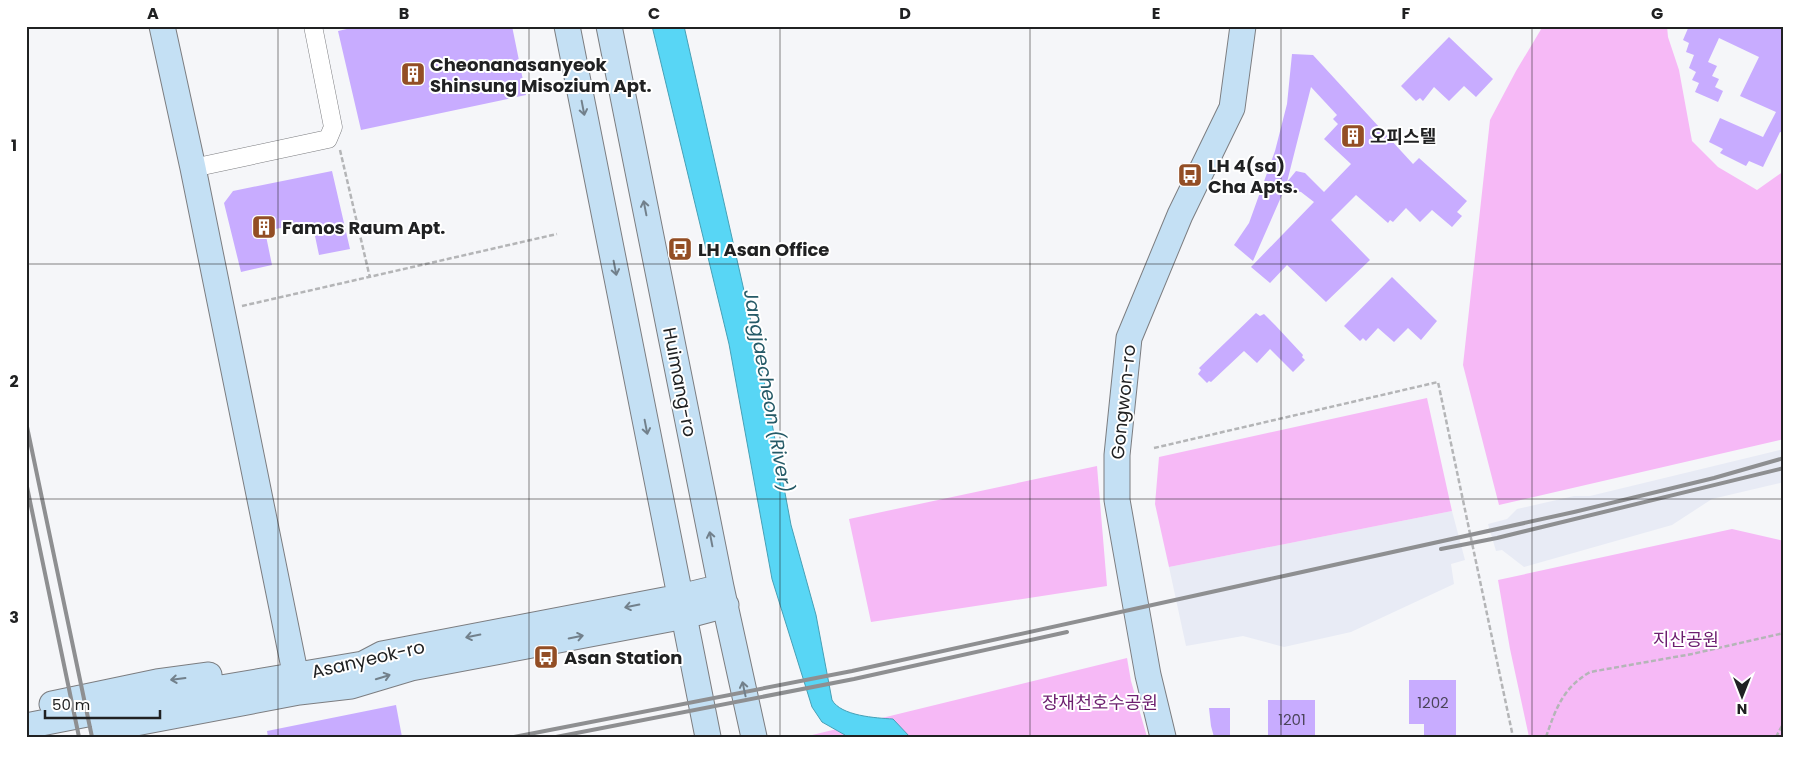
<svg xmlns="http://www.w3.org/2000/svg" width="1810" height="763" viewBox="0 0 1810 763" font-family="Poppins,'Noto Sans KR',sans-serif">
<rect width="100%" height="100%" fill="#f5f6f9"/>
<!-- built -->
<path fill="#e8ebf5" d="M1784,449V482L1712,499L1672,525L1524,567L1502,550L1496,551L1488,524L1507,519L1517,509L1574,496H1590Z
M1452,511L1465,560L1451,564L1454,584L1351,632L1284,647L1243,636L1186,646L1169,567Z"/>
<!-- green -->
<path fill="#f6b9f6" d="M1543,26H1667L1668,37L1679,70L1692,141L1718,167L1757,190L1784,171V439L1499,505L1463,365L1490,120L1516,71Z
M1427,398L1452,511L1169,567L1155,504L1159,457Z
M1097,466L1107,586L871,622L849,519Z
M1732,529L1784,541V737H1529L1510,649L1498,580Z
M1127,658L1131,681L1147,737H804Z"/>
<!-- water -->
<path fill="#58d6f5" stroke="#47a0b6" d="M652,26H684L762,370L791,525L816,615L832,700C841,716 876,718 893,719L910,737H846L845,735L822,722L812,707L772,579L729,344Z"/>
<!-- building -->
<path fill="#c8acff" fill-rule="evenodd" d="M360,26H512L526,95L361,130L338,31Z
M1689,26H1784V133L1780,132L1763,167L1749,161L1746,166L1720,153L1723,149L1709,142L1720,118L1763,137L1776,112L1740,96L1759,57L1719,38L1708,62L1717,66L1712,76L1719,79L1715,87L1723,91L1718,102L1695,92L1699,83L1692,80L1696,72L1689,68L1694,55L1686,52L1689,43L1683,40Z
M1449,37L1493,79L1476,97L1464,86L1449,101L1434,87L1423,101L1420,98L1416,101L1401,86Z
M1292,54L1313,55L1413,164L1419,158L1467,201L1457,212L1462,216L1452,227L1432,210L1420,222L1406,208L1393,222L1390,220L1388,223L1356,195L1331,220L1370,260L1326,302L1287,265L1270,283L1251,267L1314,202L1301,192L1285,188L1253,261L1234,245L1249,223L1275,151L1287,104ZM1311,87L1337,115L1333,119L1338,124L1324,139L1351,164L1324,192L1305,173L1296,171L1287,182Z
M332,171L350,249L319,255L312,222L265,231L272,265L241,272L224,203L233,191Z
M1392,277L1437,321L1421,340L1408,328L1394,342L1378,328L1366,341L1363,338L1360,341L1344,326Z
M1256,313L1260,316L1264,314L1275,325L1303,355L1302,357L1305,360L1293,372L1270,349L1257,363L1244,351L1211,382L1209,381L1207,383L1198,374L1201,370L1199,368Z
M1409,680H1456V737H1424V724H1409Z
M1268,700H1315V737H1268Z
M396,705L402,737H268L267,731Z
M1209,708H1230V737H1214L1211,726Z"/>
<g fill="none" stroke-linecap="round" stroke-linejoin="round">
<defs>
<path id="street" d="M193,168L328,139L333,127L313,26"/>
<path id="secondary" d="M162,26L193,168L299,692
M567,26L708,737
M609,26L721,587L754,737
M52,704L157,682L209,675
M26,726L215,689L363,664L382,654L680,597L721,587
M104,729L299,692L351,686L411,668L685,616L726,605
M1163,737L1148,675L1117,500V455L1129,338L1180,215L1232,108L1243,26"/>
</defs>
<!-- street casing -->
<use href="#street" stroke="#7c7d80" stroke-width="19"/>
<!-- secondary casing -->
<use href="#secondary" stroke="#7c7d80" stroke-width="27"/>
<!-- path -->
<path stroke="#b4b5b7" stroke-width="2.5" stroke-dasharray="5 2.5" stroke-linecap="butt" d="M340,150L370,278
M242,306L557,234
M1154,448L1438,382L1513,737
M1546,737C1556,708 1563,688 1590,672L1692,654L1784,633
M1776,737L1784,722"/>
<!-- street -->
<use href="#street" stroke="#fff" stroke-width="18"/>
<!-- secondary -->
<use href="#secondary" stroke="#c4e0f4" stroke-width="25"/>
<!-- rail -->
<path stroke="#8e8f91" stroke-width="4" d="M26,422L92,737
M26,482L79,737
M1441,549L1497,538L1784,468
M514,737L852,671L1293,574L1574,512L1714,478L1784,458
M556,737L854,679L1067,632"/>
</g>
<!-- one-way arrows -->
<defs><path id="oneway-shaft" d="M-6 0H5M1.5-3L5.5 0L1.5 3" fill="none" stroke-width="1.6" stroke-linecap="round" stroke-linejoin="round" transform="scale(1.25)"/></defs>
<g stroke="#72808b">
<use href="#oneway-shaft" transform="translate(583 108) rotate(79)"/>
<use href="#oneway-shaft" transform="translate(645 208) rotate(-101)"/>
<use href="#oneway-shaft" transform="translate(615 268) rotate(79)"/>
<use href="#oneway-shaft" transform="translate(646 427) rotate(79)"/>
<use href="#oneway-shaft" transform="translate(711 539) rotate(-101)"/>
<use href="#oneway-shaft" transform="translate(632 606) rotate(169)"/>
<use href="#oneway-shaft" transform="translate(473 636) rotate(169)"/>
<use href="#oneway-shaft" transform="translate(576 637) rotate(-11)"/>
<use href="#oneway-shaft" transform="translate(383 677) rotate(-17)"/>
<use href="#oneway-shaft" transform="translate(178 679) rotate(173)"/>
<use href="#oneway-shaft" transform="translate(744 689) rotate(-102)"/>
</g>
<!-- grid -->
<path fill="none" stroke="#202122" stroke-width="1" stroke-opacity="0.55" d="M278,26V737M529,26V737M780,26V737M1030,26V737M1281,26V737M1532,26V737M26,264H1784M26,499H1784"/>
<!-- icons -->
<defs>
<symbol id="building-square" viewBox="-11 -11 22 22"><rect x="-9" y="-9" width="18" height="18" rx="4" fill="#934e25" stroke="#fff"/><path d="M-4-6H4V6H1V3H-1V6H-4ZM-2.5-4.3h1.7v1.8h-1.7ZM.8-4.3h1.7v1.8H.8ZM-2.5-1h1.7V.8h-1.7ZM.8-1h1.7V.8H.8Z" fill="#fff"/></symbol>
<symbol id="bus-square" viewBox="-11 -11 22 22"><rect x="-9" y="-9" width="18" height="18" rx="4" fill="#934e25" stroke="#fff"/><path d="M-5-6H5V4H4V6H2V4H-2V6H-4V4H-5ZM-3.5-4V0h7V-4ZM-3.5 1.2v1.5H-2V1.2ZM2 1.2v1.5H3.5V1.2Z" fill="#fff"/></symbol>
</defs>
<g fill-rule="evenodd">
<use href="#building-square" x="399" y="60" width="28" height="28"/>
<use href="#building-square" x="1339" y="122" width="28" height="28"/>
<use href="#bus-square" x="1176" y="161" width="28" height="28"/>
<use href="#building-square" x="250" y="213" width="28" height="28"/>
<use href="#bus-square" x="666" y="235" width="28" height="28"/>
<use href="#bus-square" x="532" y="643" width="28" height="28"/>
</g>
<g text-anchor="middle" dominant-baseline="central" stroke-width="4" stroke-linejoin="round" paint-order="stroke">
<!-- number labels -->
<g font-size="15" fill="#4a4459">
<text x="1433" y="702">1202</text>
<text x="1292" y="719">1201</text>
</g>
<!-- poi labels -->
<g font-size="18" font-weight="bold" fill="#202122" stroke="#fff" text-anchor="start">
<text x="430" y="64">Cheonanasanyeok<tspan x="430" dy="21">Shinsung Misozium Apt.</tspan></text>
<text x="1370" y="136">오피스텔</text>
<text x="1208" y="165">LH 4(sa)<tspan x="1208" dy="21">Cha Apts.</tspan></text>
<text x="282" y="227">Famos Raum Apt.</text>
<text x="698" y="249">LH Asan Office</text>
<text x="564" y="657">Asan Station</text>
</g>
<!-- street labels -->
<g font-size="18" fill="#202122" stroke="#fff">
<text transform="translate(680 382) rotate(79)">Huimang-ro</text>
<text transform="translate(1123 402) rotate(-84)">Gongwon-ro</text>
<text transform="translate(368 659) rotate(-13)">Asanyeok-ro</text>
</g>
<!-- park labels -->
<g font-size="18" fill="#6c1e6f" stroke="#fff">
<text x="1686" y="639">지산공원</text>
<text x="1100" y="702">장재천호수공원</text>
</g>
<!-- water labels -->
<g font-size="19" font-style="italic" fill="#255a67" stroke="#fff">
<text transform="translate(768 391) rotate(80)">Jangjaecheon (River)</text>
</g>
</g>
<!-- border -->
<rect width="1810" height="763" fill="none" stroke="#ffffff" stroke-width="55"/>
<!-- north arrow -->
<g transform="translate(1742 696) rotate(180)" stroke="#ffffff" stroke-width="4" paint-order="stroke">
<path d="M0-4L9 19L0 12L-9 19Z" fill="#202122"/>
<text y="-8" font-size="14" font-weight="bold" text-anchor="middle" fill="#202122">N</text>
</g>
<!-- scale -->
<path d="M45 710v8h115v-8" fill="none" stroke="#202122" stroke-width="2.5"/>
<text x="52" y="710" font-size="15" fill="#202122" stroke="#ffffff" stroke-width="4" paint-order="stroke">50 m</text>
<rect x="28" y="28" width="1754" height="708" fill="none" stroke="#202122" stroke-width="2"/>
<g font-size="16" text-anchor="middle" font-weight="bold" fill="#202122">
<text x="153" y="19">A</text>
<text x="404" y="19">B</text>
<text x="654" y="19">C</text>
<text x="905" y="19">D</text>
<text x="1156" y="19">E</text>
<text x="1406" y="19">F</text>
<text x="1657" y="19">G</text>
<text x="14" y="151">1</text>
<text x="14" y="387">2</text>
<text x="14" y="623">3</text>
</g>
</svg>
